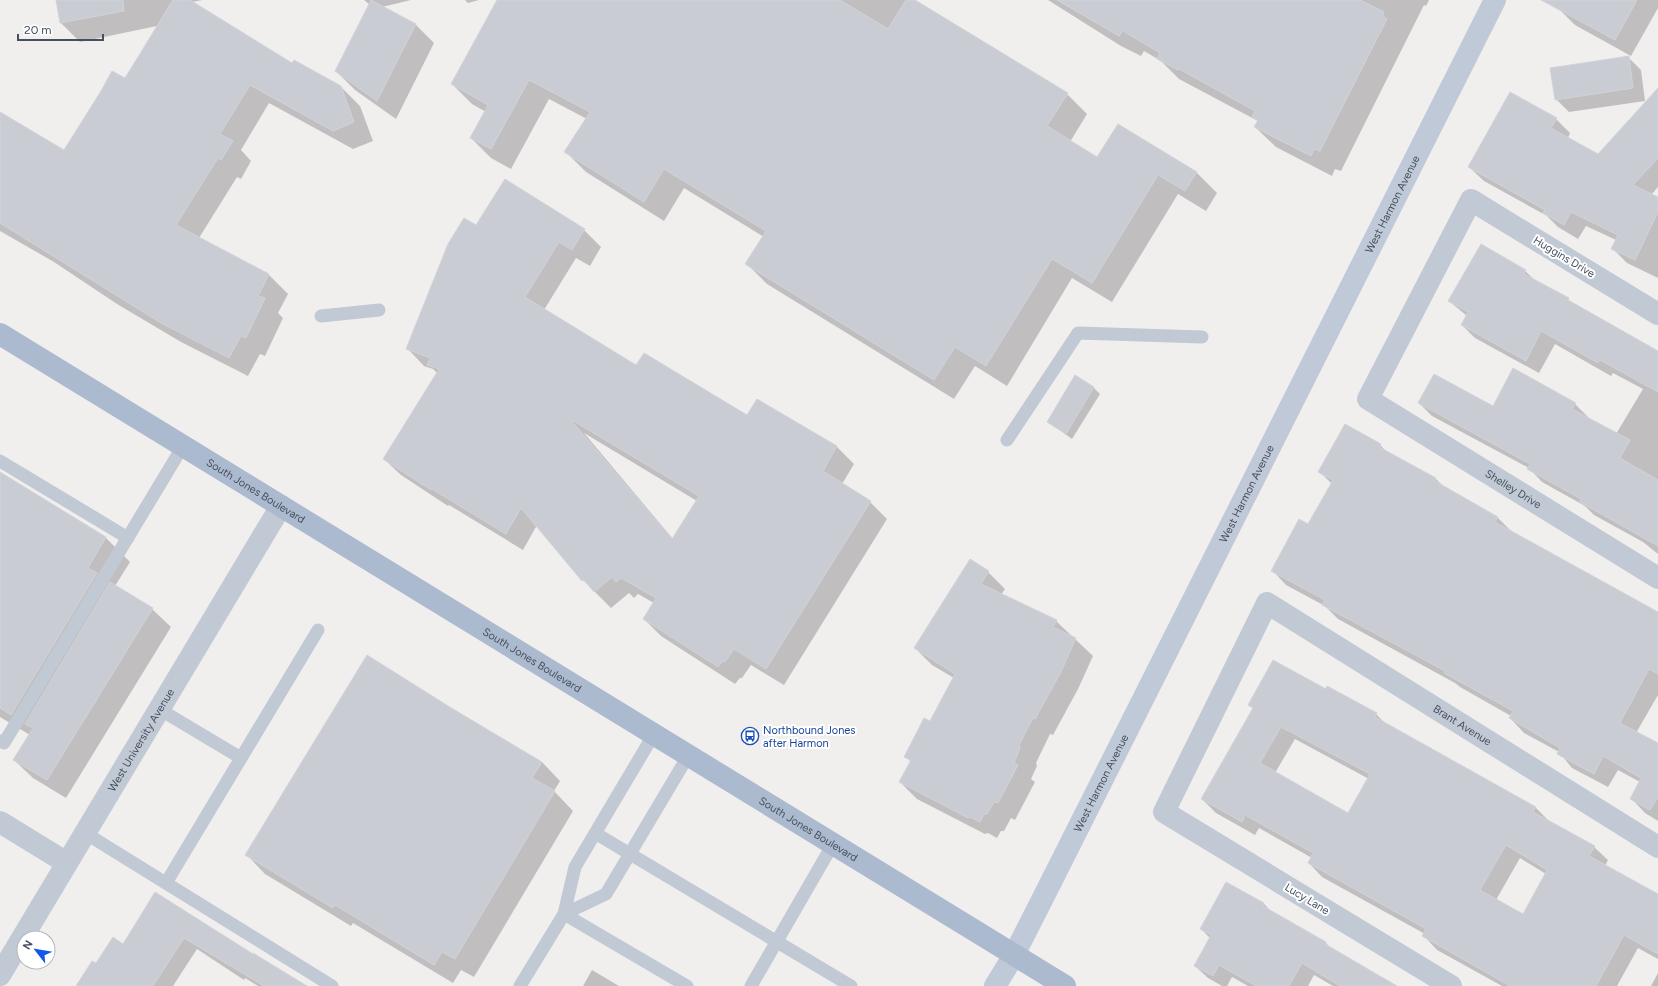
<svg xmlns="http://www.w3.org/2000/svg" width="1658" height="986" viewBox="0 0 1658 986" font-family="Figtree,sans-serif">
<rect width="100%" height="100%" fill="#f1eeee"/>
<!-- shadow -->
<path fill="#0003" fill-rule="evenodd" d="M56,0H203L192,2L293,65L341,87L360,106L373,141L353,149L269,103L241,150L251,161L241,179L237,177L199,238L269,275L288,294L278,313L283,318L265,356L260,354L248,376L181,342L117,304L54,262L0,231V112L65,151L125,80L157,26L80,42L61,23Z
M364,0H411L382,7L416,25L434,43L396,119L355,90L336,71L370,5Z
M465,0H479L468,3Z
M498,0H914L1067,94L1087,114L1070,142L1097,158L1197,173L1217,193L1206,211L1178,194L1112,302L1072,278L1007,386L975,366L954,399L767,284L747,264L764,237L684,188L664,221L586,172L566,152L587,119L549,99L511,169L491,158L471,138L486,112L472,104L452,84Z
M1048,0H1429L1426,6L1424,5L1341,171L1335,169L1332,176L1276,147L1255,127L1258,121L1179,79L1161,61L1144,51L1141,56L1121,46Z
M1564,0H1658V8L1631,56L1575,25L1559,9Z
M1628,57L1641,70L1645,101L1569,112L1556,99Z
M1658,102V187L1651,195L1658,199V278L1627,263L1612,248L1616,240L1586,226L1578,239L1558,227L1547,216L1484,181L1469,167L1556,119L1570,133L1568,138L1598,156Z
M505,181L584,230L601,247L590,266L576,258L544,310L636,366L747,417L757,400L837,447L854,464L842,484L870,502L887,519L784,685L751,665L742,678H740L735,684L661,636L644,619L654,603L638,594L634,598L629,593L611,608L583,580L537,525L523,550L449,505L448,506L401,475L384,459L437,373L433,369L424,366L408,349L476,227ZM584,433L697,501L673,539Z
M1525,271L1537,282L1658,352V554L1643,542L1594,515L1585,506L1542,482L1529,468L1432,416L1419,403L1494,407L1575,404L1588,417L1587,419L1616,434L1643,389L1613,373L1611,376L1555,344L1539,373L1475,338L1462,325L1467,316L1449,301Z
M1076,377L1094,388L1100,394L1072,439L1048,422Z
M1380,445L1388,453L1436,479L1445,488L1498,518L1513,533L1658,613V695L1636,733L1658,744V821L1645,813L1631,798L1640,782L1618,770L1608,787L1572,768L1559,752L1524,733L1510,718L1511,716L1460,687L1455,683L1338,619L1325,606L1286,585L1272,570L1309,526L1332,484L1320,472Z
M0,473L106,538L130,562L115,586L152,609L171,627L66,798L33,778L14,760L30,735L0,717Z
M988,572L1005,589L1001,595L1056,621L1093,656L1078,689L1053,735L1050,734L1036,763L1037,766L1031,779L1035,782L1015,820L1011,818L1004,831H1001L997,838L988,833L985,834L917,799L900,782L911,762L905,756L930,723L954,678L932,665L915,648Z
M1326,690L1376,714L1387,725L1536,808L1549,821L1594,847L1608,860L1605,866L1658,895V959L1638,948L1617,986H1502L1437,950L1424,936L1425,934L1322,877L1309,863L1312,858L1259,828L1255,835L1216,813L1202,799L1254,709L1249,705ZM1295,739L1369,779L1348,815L1275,773ZM1520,858L1546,874L1524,916L1496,900Z
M452,710L542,762L560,781L554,791L573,811L474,977L461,970L453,983L353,923L351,926L265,874L247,855Z
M1227,883L1264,904L1273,913L1326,943L1333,950L1396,986H1333L1314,975L1308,986H1248L1232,977L1227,986H1222L1208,978L1195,966L1210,938L1201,929Z
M156,894L304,986H258L245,978L244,980L197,949L173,986H77L97,965L123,945Z
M592,970L619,986H583Z
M1658,973V986H1651Z"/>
<!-- building -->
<path fill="#caccd4" stroke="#d2d3da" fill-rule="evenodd" d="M56,0H123L124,11L60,23Z
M173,0H190L292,63L294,60L341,86L354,122L333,131L250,85L220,134L233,141L221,160L218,158L176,225L269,274L258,296L265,298L246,338L241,336L229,358L161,323L0,223V112L64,150L101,91L112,71L125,78Z
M371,0L416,24L377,101L335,71Z
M497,0H840L888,29L906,0H915L1068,93L1047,126L1097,157L1118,124L1197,172L1185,191L1158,175L1092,283L1052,259L986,366L955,347L934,380L745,264L766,231L664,169L644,202L564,152L590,112L529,80L491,149L470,138L488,105L451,84Z
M1057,0H1360L1384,12L1383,16L1387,19L1320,151L1314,149L1311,156L1254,127L1258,120L1252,117L1255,111L1179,69L1178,70L1157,59L1160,53L1123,31L1119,36Z
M1541,0H1637L1615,40Z
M1629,56L1633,88L1555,100L1550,68Z
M1658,88V158L1633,185L1658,197V212L1635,260L1611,249L1618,235L1571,212L1564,225L1543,213L1545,210L1468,167L1510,92L1557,118L1551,128L1598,154Z
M505,179L585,229L572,250L559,242L525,297L636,365L644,353L747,415L757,399L837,446L823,471L871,501L766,669L734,649L725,662L723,661L718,667L643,619L656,598L621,578L616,582L612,577L594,592L584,580L582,581L521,508L506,534L432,489L431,490L383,459L439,369L427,365L430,358L406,349L448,244L464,218L476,225ZM570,419L699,496L672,539Z
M1481,244L1526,270L1524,274L1569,298L1568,300L1658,351V392L1600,360L1598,363L1541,331L1526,361L1461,325L1468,312L1448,301Z
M1513,368L1576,403L1572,409L1630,440L1620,458L1658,480V546L1580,502L1581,499L1527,469L1530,464L1418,403L1434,374L1493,406Z
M1075,375L1094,387L1066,434L1047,422Z
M1345,424L1381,444L1379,447L1436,478L1435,481L1498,517L1495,522L1658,612V674L1649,669L1620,723L1658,743V797L1650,810L1630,799L1641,778L1603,756L1594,774L1557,754L1560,748L1509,718L1513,711L1444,673L1445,671L1322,605L1325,600L1271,571L1299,519L1308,524L1333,480L1318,472Z
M0,472L106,537L88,568L97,573L11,715L0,708Z
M970,559L989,571L981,584L1057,620L1053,627L1076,638L1061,672L1035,719L1033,718L1019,745L1020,748L1014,763L1018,765L998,803L994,802L987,814H984L980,822L970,817L968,818L899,782L911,760L904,757L924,718L930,721L955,674L914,648Z
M110,582L153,608L47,780L13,760L33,728L25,724Z
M367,655L453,709L542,762L532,778L555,791L455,959L442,952L434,965L335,905L333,908L245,855Z
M1273,660L1326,689L1327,686L1377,713L1375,717L1536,807L1533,812L1595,846L1589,856L1658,894V954L1624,935L1596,986H1510L1422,936L1426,929L1308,863L1313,853L1245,815L1242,822L1201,799L1253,708L1248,705ZM1281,727L1370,774L1348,813L1260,763ZM1506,845L1547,870L1523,914L1480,890Z
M1226,882L1264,903L1263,906L1326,942L1325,944L1397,986H1340L1302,963L1289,986H1256L1219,965L1213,976L1194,966L1211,935L1200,929Z
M155,892L253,954V953L307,986H264L184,938L153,986H76L92,961L96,963L113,937L123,944Z"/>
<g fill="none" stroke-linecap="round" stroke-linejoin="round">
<!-- service -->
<path stroke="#c1c9d4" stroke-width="13" d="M321,316L379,310
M1007,440L1078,333L1202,337
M0,461L128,538
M159,709L241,758
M0,741L4,743L183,446
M85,833L332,986
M595,833L851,986
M166,883L318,630
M564,914L606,894L688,756
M564,914L687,986
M520,986L564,914L575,867L654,734
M751,986L833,844"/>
<!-- minor -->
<g stroke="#c1c9d4" stroke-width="22">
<path id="s1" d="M1658,314L1471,200L1368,399L1658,578"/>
<path d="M0,822L67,863"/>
<path id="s2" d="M0,975L281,506"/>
<path id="s3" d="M1451,986L1164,812L1267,603L1658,847"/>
</g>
<!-- secondary -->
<path stroke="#c0c9d8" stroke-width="22" id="s4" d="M995,986L1014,955L1050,884L1495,0"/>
<!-- primary -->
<path stroke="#acbacf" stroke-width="22" id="s5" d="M0,334L1065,986"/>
</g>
<!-- icons -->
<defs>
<symbol id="bus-ring" viewBox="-11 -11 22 22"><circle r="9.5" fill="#fff" stroke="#1a4fb4" stroke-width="1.5"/><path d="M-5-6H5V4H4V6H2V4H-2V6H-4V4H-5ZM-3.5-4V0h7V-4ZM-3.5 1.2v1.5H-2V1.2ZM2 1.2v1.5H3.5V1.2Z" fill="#1a4fb4"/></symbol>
</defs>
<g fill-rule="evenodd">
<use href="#bus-ring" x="740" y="726" width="20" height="20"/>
</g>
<g text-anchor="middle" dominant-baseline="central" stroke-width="4" stroke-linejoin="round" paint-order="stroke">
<!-- street labels -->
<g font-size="11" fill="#454f5d" stroke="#fff">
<text stroke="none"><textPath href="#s4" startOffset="877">West Harmon Avenue</textPath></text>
<text transform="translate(1564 257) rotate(31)">Huggins Drive</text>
<text stroke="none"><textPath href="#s1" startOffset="614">Shelley Drive</textPath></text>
<text stroke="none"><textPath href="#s5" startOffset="300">South Jones Boulevard</textPath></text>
<text stroke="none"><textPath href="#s4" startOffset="553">West Harmon Avenue</textPath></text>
<text stroke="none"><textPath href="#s5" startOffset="624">South Jones Boulevard</textPath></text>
<text stroke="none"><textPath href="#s3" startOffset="799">Brant Avenue</textPath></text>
<text stroke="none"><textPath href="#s2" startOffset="274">West University Avenue</textPath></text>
<text stroke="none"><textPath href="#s4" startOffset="229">West Harmon Avenue</textPath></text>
<text stroke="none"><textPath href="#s5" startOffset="948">South Jones Boulevard</textPath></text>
<text transform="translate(1307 899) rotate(31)">Lucy Lane</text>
</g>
<!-- transit labels -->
<g font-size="11" fill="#164399" stroke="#fff" text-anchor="start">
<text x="763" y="730">Northbound Jones<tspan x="763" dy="13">after Harmon</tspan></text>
</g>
</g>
<!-- north arrow -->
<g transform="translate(36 950) rotate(301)"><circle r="19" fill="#ffffff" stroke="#b5b9be"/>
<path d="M0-3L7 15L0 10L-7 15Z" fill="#1058e9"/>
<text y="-6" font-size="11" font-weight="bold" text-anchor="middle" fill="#454f5d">N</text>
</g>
<!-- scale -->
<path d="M18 34v6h85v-6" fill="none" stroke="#454f5d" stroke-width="2"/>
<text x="24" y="34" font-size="12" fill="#454f5d" stroke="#ffffff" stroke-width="3" paint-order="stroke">20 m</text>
</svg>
